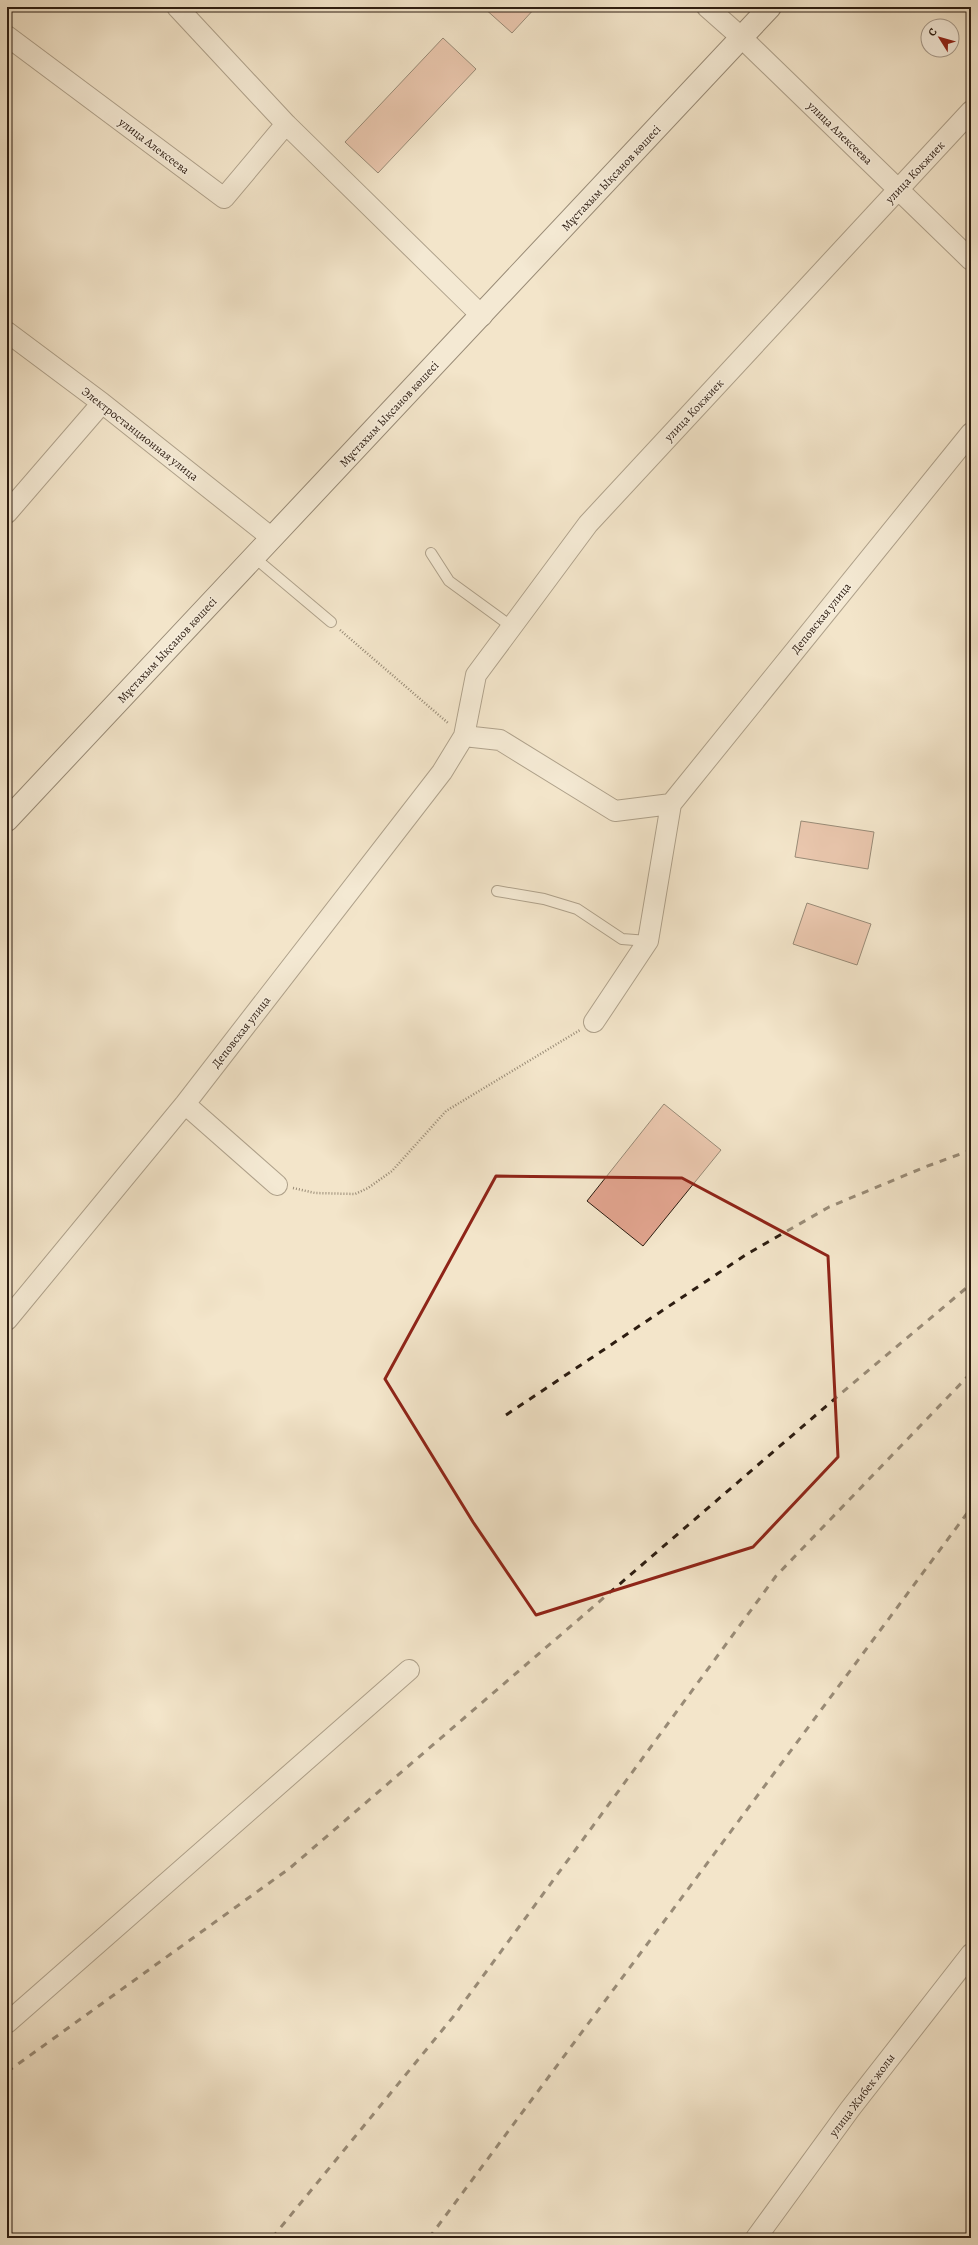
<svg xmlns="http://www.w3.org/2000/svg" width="978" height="2245" viewBox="0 0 978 2245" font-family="Alegreya,serif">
<rect width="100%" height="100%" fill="#f3e5ca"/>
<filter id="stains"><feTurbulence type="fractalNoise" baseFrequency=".005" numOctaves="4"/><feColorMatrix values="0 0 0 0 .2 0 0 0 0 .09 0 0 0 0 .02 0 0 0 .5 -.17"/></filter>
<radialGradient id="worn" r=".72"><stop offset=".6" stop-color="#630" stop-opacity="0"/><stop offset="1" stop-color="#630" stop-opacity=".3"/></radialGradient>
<!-- building -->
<path fill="#e0a38d" stroke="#2d1d11" d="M483,7H536L512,33Z
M443,38L476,69L378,173L345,142Z
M801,821L874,832L868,869L795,857Z
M807,903L871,924L857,965L793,944Z
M664,1104L721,1150L643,1246L587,1201Z"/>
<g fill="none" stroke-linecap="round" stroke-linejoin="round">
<defs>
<path id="service" d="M431,553L449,581L512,627
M255,558L331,622
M497,891L544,899L577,909L622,939L648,941"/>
<path id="minor" d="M177,7L286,124L482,316
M707,7L742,38L971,260
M7,36L224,198L286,124
M7,332L102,403L272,538
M7,513L102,403
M464,736L500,740L615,811L671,804
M594,1022L648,941L671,804L971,433
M185,1104L277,1185
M7,1320L185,1104L442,772L464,736L476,675L588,524L971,111
M7,2023L409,1670
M756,2238L850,2109L971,1954"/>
<path id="secondary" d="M7,820L770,7"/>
</defs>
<!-- service casing -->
<use href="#service" stroke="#5e4f3f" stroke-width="12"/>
<!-- minor casing -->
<use href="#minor" stroke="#5e4f3f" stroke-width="22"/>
<!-- secondary casing -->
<use href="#secondary" stroke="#2d1d11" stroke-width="24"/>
<!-- path -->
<path stroke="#2d1d11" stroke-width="2.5" stroke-dasharray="1 2" stroke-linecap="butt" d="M340,630L448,723
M293,1188L315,1193L355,1194L368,1188L392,1171L446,1111L580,1030"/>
<!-- service -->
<use href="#service" stroke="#f7eedd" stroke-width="10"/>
<!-- minor -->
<use href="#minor" stroke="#f7eedd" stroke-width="20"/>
<!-- secondary -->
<use href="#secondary" stroke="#f7eedd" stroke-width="22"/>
<!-- rail -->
<path stroke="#2d1d11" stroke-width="3" stroke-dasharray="7 7" stroke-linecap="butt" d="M506,1415L747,1254L829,1207L925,1167L971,1150
M7,2072L290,1868L838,1396L971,1284
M272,2238L453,2017L776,1576L971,1373
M429,2238L971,1508"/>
</g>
<!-- marked area -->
<path d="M0 0H978V2245H0ZM496,1176L682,1178L828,1256L838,1457L753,1547L536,1615L473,1522L385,1379Z" fill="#f3e5ca" fill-opacity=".55" fill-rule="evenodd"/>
<path fill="none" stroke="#8f2418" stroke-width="3" stroke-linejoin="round" d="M496,1176L682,1178L828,1256L838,1457L753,1547L536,1615L473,1522L385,1379Z"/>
<g text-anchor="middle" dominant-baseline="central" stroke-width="3" stroke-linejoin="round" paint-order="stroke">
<!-- street labels -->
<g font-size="12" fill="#2d1d11" stroke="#f7eedd">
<text transform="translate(840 133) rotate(44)">улица Алексеева</text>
<text transform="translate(154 146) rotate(37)">улица Алексеева</text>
<text transform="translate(915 172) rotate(-47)">улица Кокжиек</text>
<text transform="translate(611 178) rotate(-47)">Мұстахым Ықсанов көшесі</text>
<text transform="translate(694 410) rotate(-47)">улица Кокжиек</text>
<text transform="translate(389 414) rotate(-47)">Мұстахым Ықсанов көшесі</text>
<text transform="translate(140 434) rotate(38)">Электростанционная улица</text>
<text transform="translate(821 618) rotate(-51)">Деповская улица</text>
<text transform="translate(167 650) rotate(-47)">Мұстахым Ықсанов көшесі</text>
<text transform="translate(241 1032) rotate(-52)">Деповская улица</text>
<text transform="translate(862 2095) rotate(-53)">улица Жибек жолы</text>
</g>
</g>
<!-- margin -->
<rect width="978" height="2245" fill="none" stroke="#f3e5ca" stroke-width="24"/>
<rect x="8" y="8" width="962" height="2229" fill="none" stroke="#2d1d11" stroke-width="2"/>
<rect x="12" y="12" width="954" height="2221" fill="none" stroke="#2d1d11"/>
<!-- north arrow -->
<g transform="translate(940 38) rotate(307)"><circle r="19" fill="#f7eedd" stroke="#a69a8b"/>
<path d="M0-3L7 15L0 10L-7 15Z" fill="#8f2418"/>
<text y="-6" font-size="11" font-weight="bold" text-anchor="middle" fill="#2d1d11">С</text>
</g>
<rect width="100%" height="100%" filter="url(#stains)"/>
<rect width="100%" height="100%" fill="url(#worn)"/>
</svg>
